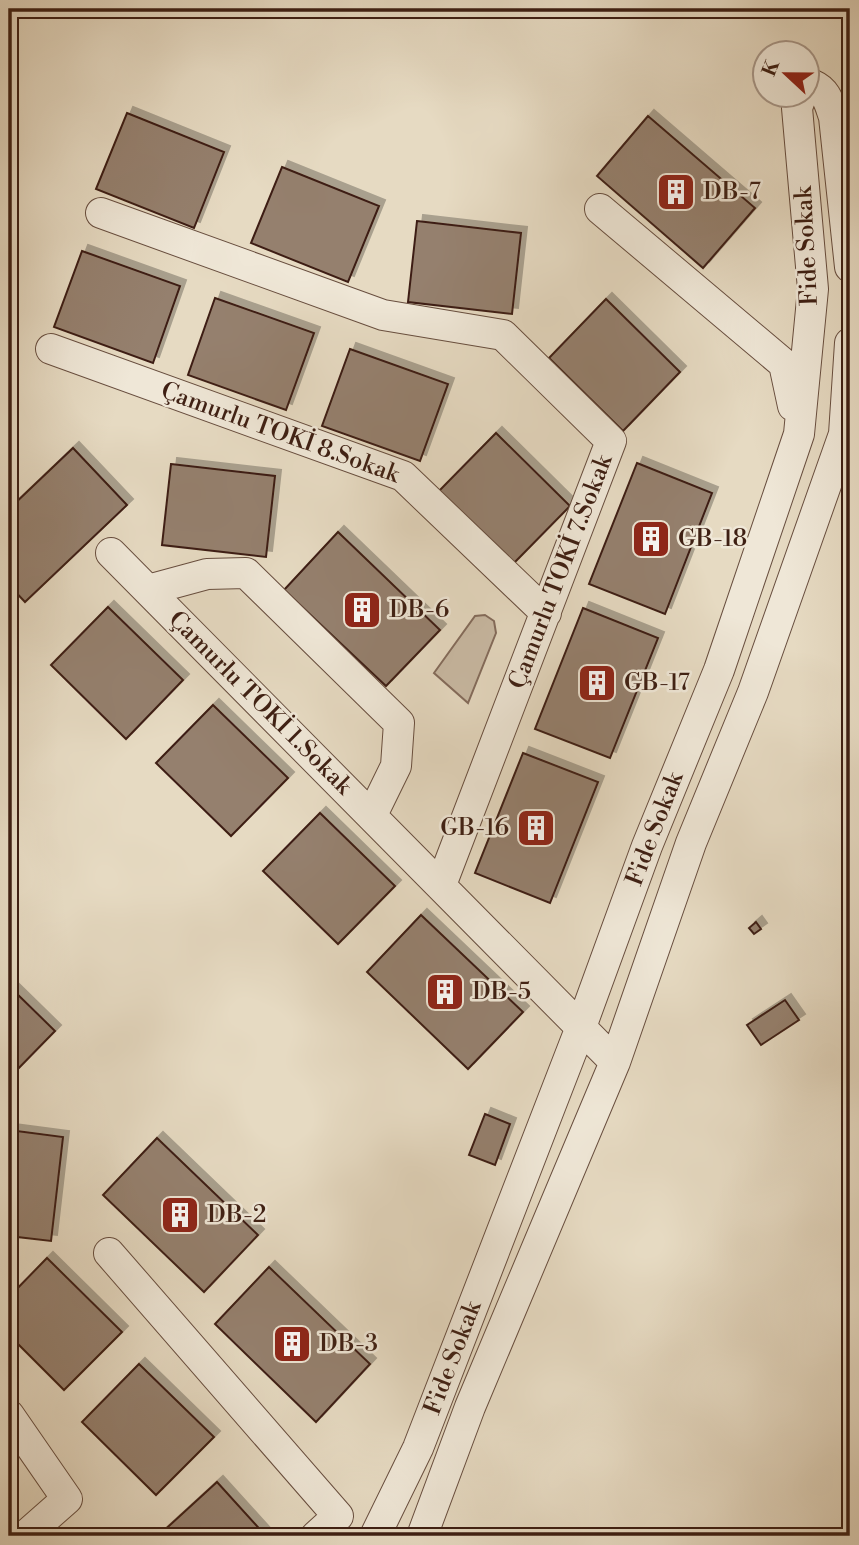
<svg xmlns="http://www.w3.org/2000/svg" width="859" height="1545" viewBox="0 0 859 1545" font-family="'Libre Bodoni',serif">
<defs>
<filter id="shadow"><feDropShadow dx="6" dy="-6" stdDeviation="0" flood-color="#0004"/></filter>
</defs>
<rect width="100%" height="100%" fill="#e6dac2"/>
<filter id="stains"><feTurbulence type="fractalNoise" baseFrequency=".00286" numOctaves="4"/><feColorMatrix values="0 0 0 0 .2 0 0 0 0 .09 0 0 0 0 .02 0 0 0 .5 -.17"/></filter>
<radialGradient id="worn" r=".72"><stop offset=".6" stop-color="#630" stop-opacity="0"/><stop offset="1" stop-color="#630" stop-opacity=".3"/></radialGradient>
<!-- green -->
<path fill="#c9baa4" stroke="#846c5c" stroke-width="2" d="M485,615L494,621L496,633L468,703L434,673L475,616Z"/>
<!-- building -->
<path fill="#95806e" stroke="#3e1f13" stroke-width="2" filter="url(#shadow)" d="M127,113L224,152L194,228L96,189Z
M648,116L755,208L703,268L597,176Z
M282,167L379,206L348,282L251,243Z
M417,221L521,233L512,314L408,302Z
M82,251L180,286L153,363L54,327Z
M215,298L314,333L286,410L188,375Z
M606,299L680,372L623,431L549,358Z
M350,349L448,384L420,461L322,426Z
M496,433L570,506L513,564L439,491Z
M73,448L127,505L25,602L9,585V509Z
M637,463L712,493L665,614L589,584Z
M171,464L275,476L266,557L162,545Z
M338,532L440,630L386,686L284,590Z
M108,607L183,680L126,739L51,665Z
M583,608L658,638L610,758L535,729Z
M213,705L288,778L231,836L156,763Z
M523,753L598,782L550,903L475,873Z
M320,813L395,886L338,944L263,871Z
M421,915L523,1012L468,1069L367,972Z
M756,922L761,929L754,934L749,928Z
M9,986L55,1031L9,1078Z
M785,1000L799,1020L761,1045L747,1025Z
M485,1114L510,1124L495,1165L469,1155Z
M9,1130L63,1137L51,1241L9,1236Z
M157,1138L258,1235L204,1292L103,1195Z
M47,1258L122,1332L64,1390L9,1335V1297Z
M269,1267L370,1364L316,1422L215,1324Z
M139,1364L214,1437L156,1495L82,1422Z
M217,1482L266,1536H158Z"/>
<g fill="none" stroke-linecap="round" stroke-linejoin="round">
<defs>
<path id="minor" d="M806,90L813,85C827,91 829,103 834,117L850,267
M600,209L784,364L793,406
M101,213L383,315L503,335L611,441L441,885
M51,349L403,476L546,613
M111,553L615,1062
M148,590L207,574L246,573L399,723L396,766L372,815
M109,1253L338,1516L316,1536
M9,1415L67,1499L25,1536
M375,1536L418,1448L581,1027L647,846L719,670L799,434L813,289L797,108L802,94
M422,1536L470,1407L615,1062L691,843L753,692L844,434L850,343"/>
</defs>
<!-- minor casing -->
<use href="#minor" stroke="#684e3f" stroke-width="32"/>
<!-- minor -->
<use href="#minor" stroke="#efe7d7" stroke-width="30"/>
</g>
<!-- icons -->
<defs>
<symbol id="building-square" viewBox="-11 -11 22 22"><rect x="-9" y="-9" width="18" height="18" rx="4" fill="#8f2418" stroke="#efe7d7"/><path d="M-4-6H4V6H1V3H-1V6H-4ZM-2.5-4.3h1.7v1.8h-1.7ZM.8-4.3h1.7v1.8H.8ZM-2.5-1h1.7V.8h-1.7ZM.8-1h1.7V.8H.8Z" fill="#fff"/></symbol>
</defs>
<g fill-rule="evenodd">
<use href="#building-square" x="654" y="170" width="44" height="44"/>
<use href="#building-square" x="629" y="517" width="44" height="44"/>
<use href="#building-square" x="340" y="588" width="44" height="44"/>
<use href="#building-square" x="575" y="661" width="44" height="44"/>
<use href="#building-square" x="514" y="806" width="44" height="44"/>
<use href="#building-square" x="423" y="970" width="44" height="44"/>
<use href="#building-square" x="158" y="1193" width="44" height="44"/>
<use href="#building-square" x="270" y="1322" width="44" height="44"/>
</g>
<g text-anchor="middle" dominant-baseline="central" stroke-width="5" stroke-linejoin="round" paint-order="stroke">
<!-- poi labels -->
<g font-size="24" fill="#3e1f13" stroke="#efe7d7" text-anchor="start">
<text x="703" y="192">DB-7</text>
<text x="678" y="539">GB-18</text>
<text x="389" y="610">DB-6</text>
<text x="624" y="683">GB-17</text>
<text x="509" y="828" text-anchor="end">GB-16</text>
<text x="472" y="992">DB-5</text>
<text x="207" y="1215">DB-2</text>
<text x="319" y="1344">DB-3</text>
</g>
<!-- street labels -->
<g font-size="24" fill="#3e1f13" stroke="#efe7d7">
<text transform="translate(807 246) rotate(-93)">Fide Sokak</text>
<text transform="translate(280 433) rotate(20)">Çamurlu TOKİ 8.Sokak</text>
<text transform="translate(561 572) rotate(-69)">Çamurlu TOKİ 7.Sokak</text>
<text transform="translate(260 703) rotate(45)">Çamurlu TOKİ 1.Sokak</text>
<text transform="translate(655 829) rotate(-69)">Fide Sokak</text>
<text transform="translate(453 1358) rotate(-69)">Fide Sokak</text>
</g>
</g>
<!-- margin -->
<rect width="859" height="1545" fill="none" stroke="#e6dac2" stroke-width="35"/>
<rect x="10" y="10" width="838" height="1524" fill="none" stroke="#3e1f13" stroke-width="3.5"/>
<rect x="18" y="18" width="824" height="1510" fill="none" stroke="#3e1f13" stroke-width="2"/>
<!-- north arrow -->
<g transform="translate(786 74) rotate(292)"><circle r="33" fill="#efe7d7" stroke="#a89789" stroke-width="2"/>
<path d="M0-5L12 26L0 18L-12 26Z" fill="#8f2418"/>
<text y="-10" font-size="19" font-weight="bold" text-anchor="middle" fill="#3e1f13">K</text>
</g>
<rect width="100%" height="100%" filter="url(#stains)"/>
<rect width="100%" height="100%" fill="url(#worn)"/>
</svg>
